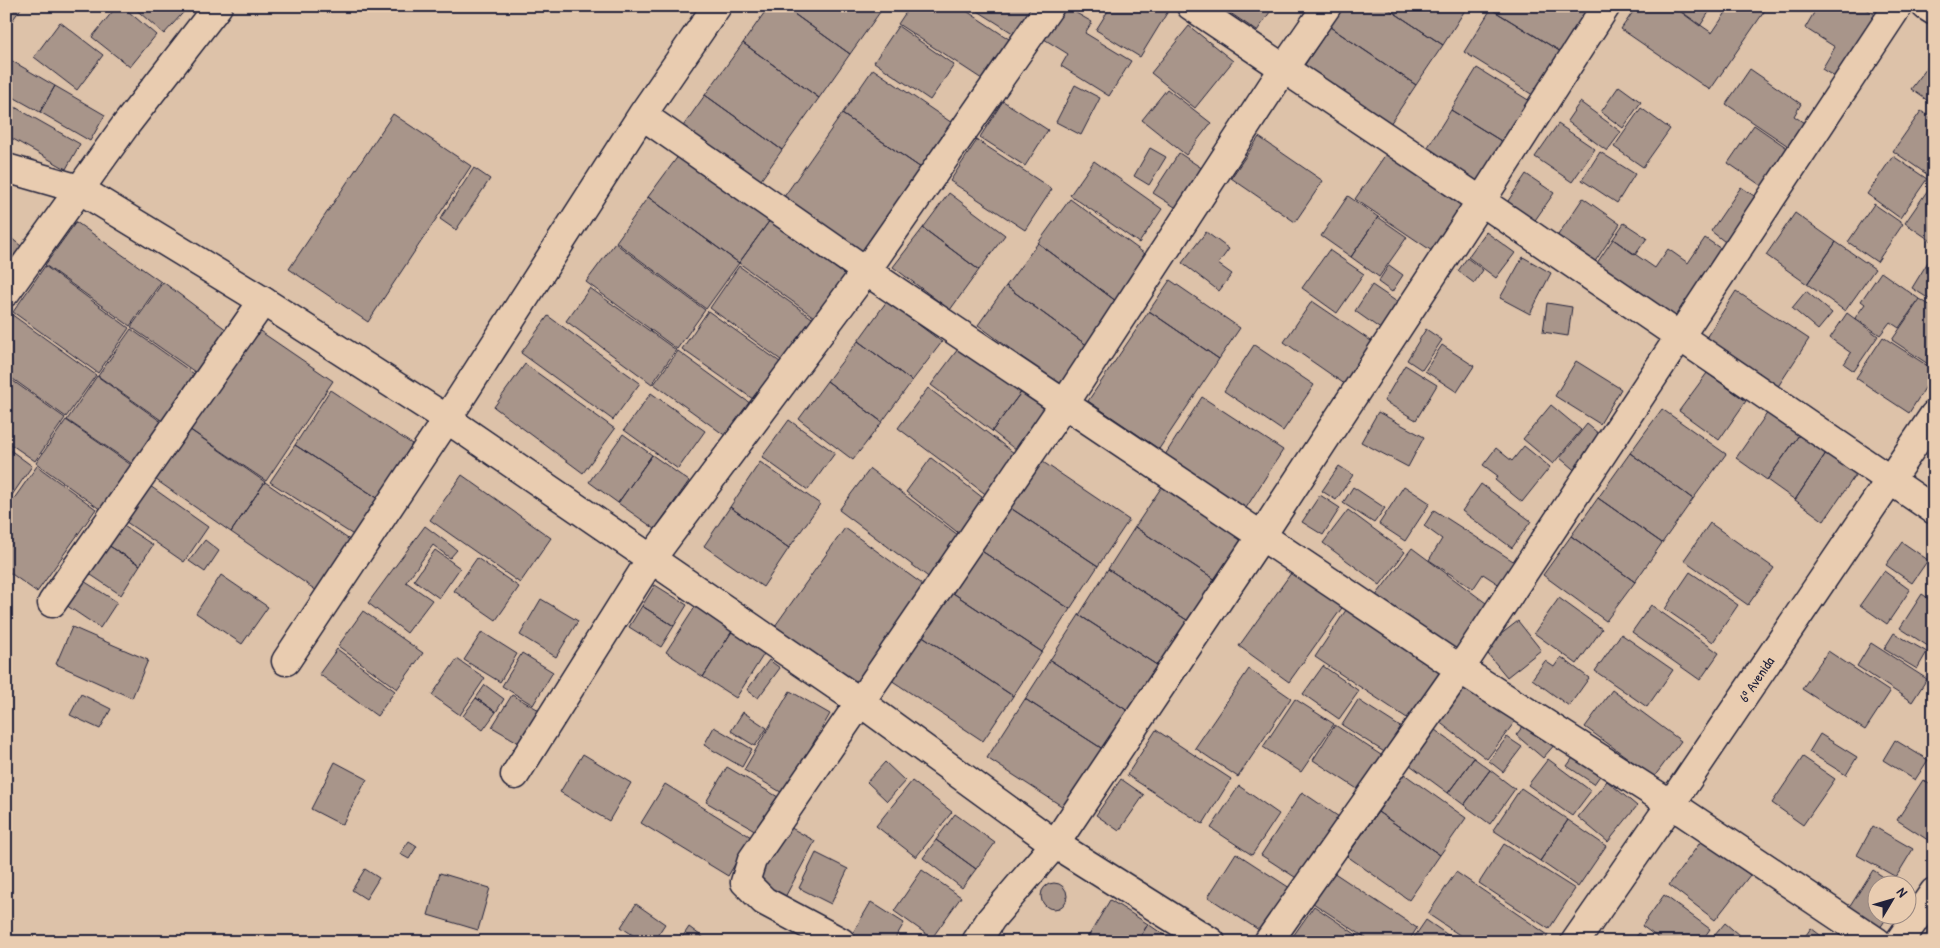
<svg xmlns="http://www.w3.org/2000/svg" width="1940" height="948" viewBox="0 0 1940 948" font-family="'Patrick Hand',sans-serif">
<rect width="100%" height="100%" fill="#ddc2a9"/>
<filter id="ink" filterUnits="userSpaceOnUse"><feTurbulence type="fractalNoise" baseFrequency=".02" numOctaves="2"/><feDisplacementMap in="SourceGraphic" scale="10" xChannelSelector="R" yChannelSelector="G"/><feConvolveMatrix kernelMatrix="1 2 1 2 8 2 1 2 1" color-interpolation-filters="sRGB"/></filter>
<g filter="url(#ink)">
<!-- building -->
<path fill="#a8958a" stroke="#22223b" d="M6,6L22,7L6,29Z
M117,6H122L156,35L130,67L92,37Z
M132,6H189L164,34Z
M769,6H783L850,54L819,98L743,43Z
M783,6H873L880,12L850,54Z
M910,6H959L1015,43L988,83L898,24Z
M970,6H1037L1019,37Z
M1064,6L1092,22L1085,33L1131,61L1109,96L1061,66L1068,54L1044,39Z
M1111,6H1168L1170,8L1140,57L1096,30Z
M1220,6H1274L1257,31Z
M1344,6H1384L1443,45L1416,85L1330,27Z
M1384,6H1466L1467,7L1443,45Z
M1493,6H1583L1597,15L1571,58L1491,9Z
M1637,6H1673L1712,33L1729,8L1726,6H1768L1710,90L1621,29Z
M1673,6H1713L1700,26Z
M1807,6H1862L1880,18L1841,81L1822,69L1835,47L1805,28L1815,11Z
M1491,9L1571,58L1544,102L1464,52Z
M60,22L103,55L77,90L34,57Z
M898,26L954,65L930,100L874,62Z
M1189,26L1233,61L1195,108L1151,73Z
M1330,27L1416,85L1388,127L1302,69Z
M743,43L819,98L782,150L705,95Z
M7,58L55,86L40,112L6,93Z
M1930,64L1934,67V105L1911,89Z
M1477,68L1533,103L1506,144L1451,110Z
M873,69L955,125L924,170L842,114Z
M1750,69L1801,104L1794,116L1810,127L1794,150L1726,104Z
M1075,85L1100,98L1081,135L1056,122Z
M55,86L105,115L90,141L40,112Z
M1619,86L1641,102L1623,128L1601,112Z
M1167,89L1211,123L1186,155L1142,120Z
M705,95L782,150L756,187L679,132Z
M1003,101L1048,130L1025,166L980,137Z
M6,102L80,144L66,169L6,135Z
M1580,102L1621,132L1607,151L1567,121Z
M1641,108L1670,129L1643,167L1614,147Z
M1451,110L1506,144L1481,185L1426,150Z
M1921,111L1934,120V172L1931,177L1893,151Z
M393,114L471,166L368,322L289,269Z
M842,114L924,170L864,258L781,201Z
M1558,124L1595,149L1572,182L1535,157Z
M1754,125L1796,154L1769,191L1728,163Z
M1259,137L1323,181L1295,222L1231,178Z
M977,140L1052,189L1025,230L950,181Z
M1150,148L1166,157L1149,185L1134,176Z
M1600,152L1635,174L1617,203L1582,180Z
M1179,153L1203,169L1178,209L1153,193Z
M1386,154L1465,208L1435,253L1355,199Z
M679,155L770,220L739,263L648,197Z
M1893,156L1927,179L1900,218L1867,194Z
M1094,161L1162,209L1139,243L1070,195Z
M474,168L490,179L456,230L440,219Z
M1526,174L1554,193L1531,226L1504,207Z
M1932,184L1934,185V243L1905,223Z
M1741,187L1760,200L1729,245L1711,231Z
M949,193L1005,235L979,270L923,228Z
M1348,196L1378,217L1351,257L1321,236Z
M648,197L739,263L706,309L616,242Z
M1583,198L1620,224L1592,266L1554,241Z
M1070,199L1152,259L1120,304L1038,243Z
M1874,204L1903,224L1877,262L1848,242Z
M1795,213L1836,242L1807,284L1766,255Z
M1378,217L1407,237L1379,277L1351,257Z
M770,220L852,280L821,322L739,263Z
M76,222L161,282L130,326L45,265Z
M1624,223L1647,238L1635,255L1613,239Z
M923,228L979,270L950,310L893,267Z
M1206,232L1229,249L1218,264L1232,274L1219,291L1182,263Z
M1486,232L1515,253L1496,278L1468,257Z
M6,234L26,250L6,277Z
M1705,238L1727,253L1682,321L1597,263L1613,239L1655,268L1668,249L1688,263Z
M1836,242L1875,269L1845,311L1807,284Z
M615,243L705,310L677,349L586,282Z
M1038,243L1120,304L1088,346L1006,286Z
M1329,250L1364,274L1337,313L1302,288Z
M1523,257L1551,273L1530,314L1500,298Z
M1931,257L1934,258V302L1912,288Z
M1467,258L1483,270L1474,283L1458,271Z
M1389,265L1403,275L1392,292L1378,282Z
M45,266L129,328L98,373L13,312Z
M739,266L819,323L789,366L710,308Z
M1881,272L1919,299L1899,328L1890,322L1880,335L1855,318L1865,304L1861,301Z
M1170,280L1240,328L1219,359L1149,311Z
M163,282L235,336L205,379L131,327Z
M1372,285L1400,304L1382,330L1355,311Z
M1006,286L1088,346L1059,385L978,325Z
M590,288L676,350L652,384L566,321Z
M1736,291L1809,339L1777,388L1704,341Z
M1806,291L1832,313L1818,330L1792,308Z
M1920,299L1934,308V368L1892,340Z
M887,301L942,342L912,381L858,341Z
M1312,301L1377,345L1349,387L1284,342Z
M1547,303L1572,307L1568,336L1543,332Z
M708,311L787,367L760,404L682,349Z
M1149,311L1219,359L1159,449L1088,401Z
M1847,313L1878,336L1854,371L1844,364L1851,353L1830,338Z
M11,314L96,375L66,417L6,374V320Z
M548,316L640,383L613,420L521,353Z
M251,325L333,381L266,481L183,425Z
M131,329L204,381L171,427L98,376Z
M1426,329L1442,340L1422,370L1407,360Z
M1883,337L1934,370V374L1909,413L1856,378Z
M858,341L912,381L882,422L827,381Z
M961,345L1022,391L992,431L931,385Z
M1254,345L1314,385L1283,431L1224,391Z
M1442,345L1474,366L1457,392L1425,371Z
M678,351L758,409L734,442L654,384Z
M1576,361L1621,389L1600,424L1555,396Z
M525,364L615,429L583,473L494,407Z
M1405,365L1437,385L1416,420L1384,401Z
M1707,373L1746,401L1719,440L1679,411Z
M6,376L65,418L35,461L6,441Z
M97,376L170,428L141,470L67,420Z
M827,381L882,422L853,460L799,419Z
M928,388L1018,456L988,496L898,428Z
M330,390L412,444L379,499L295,445Z
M1022,391L1048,411L1017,451L992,431Z
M651,393L705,431L678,469L624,430Z
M1202,397L1283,450L1246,508L1165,455Z
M1551,405L1581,430L1553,464L1523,439Z
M1662,409L1726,454L1693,499L1630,453Z
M1378,412L1424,437L1408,467L1361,442Z
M1768,412L1799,435L1767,480L1736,458Z
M66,420L140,471L108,515L36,463Z
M789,420L835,453L808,490L762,457Z
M1587,424L1605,439L1578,473L1560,458Z
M183,425L265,482L231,532L149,475Z
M623,434L652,455L618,503L589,482Z
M1799,435L1826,453L1795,500L1767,480Z
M295,445L379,499L355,536L270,482Z
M1524,446L1550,467L1522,502L1495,480L1498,476L1483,465L1496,448L1512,461Z
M6,447L32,466L8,501L6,500Z
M1630,453L1693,499L1662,543L1598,498Z
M1826,453L1856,474L1824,521L1795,500Z
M652,455L689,481L655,529L618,503Z
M931,458L987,501L961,535L906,492Z
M1037,458L1129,520L1098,566L1006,505Z
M760,462L820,504L789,548L730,507Z
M37,466L96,509L37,592L6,570V510Z
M1339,466L1353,475L1336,500L1322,491Z
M870,469L962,538L931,579L839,510Z
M462,475L551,538L520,583L430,520Z
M143,481L208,527L184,562L119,517Z
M265,482L354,543L320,593L231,532Z
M1481,484L1531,521L1512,548L1462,511Z
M1163,485L1247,539L1219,582L1135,527Z
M1404,486L1430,503L1405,541L1379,524Z
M1353,487L1385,508L1374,523L1343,503Z
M1320,495L1340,508L1323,535L1302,522Z
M1598,498L1662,543L1635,582L1571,536Z
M1006,505L1098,566L1070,609L977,548Z
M730,507L789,548L763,587L704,546Z
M1348,510L1405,552L1380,585L1323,543Z
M1434,510L1524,568L1509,591L1483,574L1473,589L1429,560L1442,539L1424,526Z
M116,521L153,545L140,565L103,542Z
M1710,523L1774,568L1748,605L1684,560Z
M425,526L457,550L450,558L433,545L406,582L432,600L407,633L368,603Z
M1135,527L1219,582L1193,624L1108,569Z
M845,528L929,589L859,687L775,626Z
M1571,536L1635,582L1606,621L1543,575Z
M205,540L219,551L205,572L189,561Z
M103,542L140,565L121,595L85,571Z
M1902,542L1928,560L1912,583L1886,565Z
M977,548L1070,609L1042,652L950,591Z
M1412,548L1490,606L1450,659L1372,601Z
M435,550L460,568L439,598L414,580Z
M477,558L519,587L496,620L454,591Z
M1108,569L1193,624L1163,669L1079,615Z
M1294,569L1344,605L1289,682L1239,646Z
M1884,571L1910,590L1887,624L1860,605Z
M1690,572L1738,605L1713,642L1665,609Z
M221,575L268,607L242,644L196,613Z
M79,578L117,602L100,628L63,603Z
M655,585L687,605L674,626L642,606Z
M950,591L1042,652L1013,696L921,635Z
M1922,594L1934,602V650L1900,628Z
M1559,598L1602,629L1577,664L1534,633Z
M541,599L578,621L556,657L520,635Z
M699,601L736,625L703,677L666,652Z
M1651,605L1719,653L1700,680L1632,632Z
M642,606L674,626L661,647L629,627Z
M1348,607L1446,672L1413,722L1315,657Z
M363,611L423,653L397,689L338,646Z
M1079,615L1163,669L1134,715L1050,660Z
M1518,621L1541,650L1507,677L1483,648Z
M736,625L769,646L736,698L703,677Z
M72,627L148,660L132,698L56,664Z
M482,632L517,654L500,682L464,660Z
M1894,633L1927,652L1917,669L1884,649Z
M1621,634L1673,670L1647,707L1595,671Z
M921,635L1013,696L983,741L891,680Z
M1871,643L1927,679L1912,702L1857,666Z
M337,649L395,691L377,716L319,674Z
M1828,651L1890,692L1865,730L1802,689Z
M522,653L553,672L533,705L502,686Z
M1561,657L1589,678L1569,706L1532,679L1545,661L1554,667Z
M457,659L485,678L460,715L432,695Z
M769,660L780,668L758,698L747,690Z
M1050,660L1134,715L1109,753L1025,699Z
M1323,666L1359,691L1339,719L1303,694Z
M1249,669L1291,698L1238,777L1195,748Z
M1470,678L1519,716L1487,759L1438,721Z
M485,685L504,699L496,712L476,698Z
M1612,690L1681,741L1654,777L1585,727Z
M790,691L830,714L784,794L744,770Z
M81,694L111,709L100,729L70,715Z
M512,695L541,711L521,744L492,727Z
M476,698L496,712L483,730L463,716Z
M1025,699L1109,753L1071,812L987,758Z
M1295,699L1334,724L1301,772L1263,747Z
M1358,700L1405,730L1389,755L1342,725Z
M743,712L767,728L755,746L731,731Z
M1528,720L1556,743L1543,758L1516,735Z
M1335,725L1384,757L1362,792L1313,760Z
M714,727L752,749L742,767L704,745Z
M1156,730L1231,779L1203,824L1127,775Z
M1435,730L1474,758L1448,793L1410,765Z
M1820,734L1857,757L1846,775L1809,752Z
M1507,737L1522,747L1503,772L1489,761Z
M1895,740L1928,760L1915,780L1883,760Z
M1580,748L1607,766L1594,784L1567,766Z
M583,754L631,783L609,821L560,792Z
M1803,757L1835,779L1803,825L1772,803Z
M1474,758L1490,770L1464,805L1448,793Z
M1548,759L1591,791L1572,816L1528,785Z
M335,762L367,779L342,825L311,809Z
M885,762L905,781L887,801L867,782Z
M727,767L778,797L758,832L706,802Z
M1490,770L1515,789L1490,824L1464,805Z
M1404,774L1466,818L1440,855L1378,812Z
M1121,779L1144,795L1119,831L1096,815Z
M1923,780L1934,787V844L1897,820Z
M912,781L952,812L916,857L876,826Z
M1607,781L1637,806L1608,842L1578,817Z
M665,784L751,837L728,876L641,823Z
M1239,786L1279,814L1252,855L1211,828Z
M1521,788L1568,820L1540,861L1493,830Z
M1302,792L1345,821L1304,883L1261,855Z
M1378,812L1440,855L1409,900L1347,856Z
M955,814L995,843L976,869L936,840Z
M1568,820L1606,846L1578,887L1540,861Z
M784,824L815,841L784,899L753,882Z
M1873,826L1913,849L1896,877L1857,855Z
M936,840L976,869L962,888L923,858Z
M1702,840L1750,875L1715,920L1669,885Z
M409,841L417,846L409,859L400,854Z
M1504,844L1575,889L1549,929L1479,883Z
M816,853L848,869L831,904L799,888Z
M1236,853L1293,890L1265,934L1208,897Z
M365,869L379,878L366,899L352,890Z
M922,870L961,897L932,938L894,911Z
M1330,870L1417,928L1408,942H1372L1310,901Z
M1873,870L1897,886H1878V916H1888L1880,928L1849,908Z
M1456,872L1548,935L1544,942H1470L1428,914Z
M440,873L490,888L478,930L428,915Z
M1041 896a13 13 0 1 1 26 0a13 13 0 1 1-26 0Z
M1664,895L1710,929L1701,942H1664L1642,926Z
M1110,900L1148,924L1137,942H1085Z
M871,902L904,923L893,942H860L851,936Z
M636,904L665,924L653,942H643L621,927Z
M1314,906L1367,942H1289Z
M1426,920L1458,942H1411Z
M1725,923L1747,942H1709Z
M1148,924L1174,942H1137Z
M689,927L708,941L707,942H679Z
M1811,928L1829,942H1801Z
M1639,933L1651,942H1632Z"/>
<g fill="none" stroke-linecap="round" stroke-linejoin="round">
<defs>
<path id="street" d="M1191,6L1481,201L1934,510
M1926,6L1934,11
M642,115L866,271L1460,669L1671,804L1877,942
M6,292L125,126L218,6
M52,603L263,301
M286,661L447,419L642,115L717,6
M515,775L651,559L866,271L1050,6
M841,942L764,901L745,882L752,860L1065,403L1284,68L1327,6
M976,942L991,919L1055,844L1262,535L1481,201L1606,6
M1268,942L1460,669L1898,6
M1899,942L1934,892"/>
<path id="secondary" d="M6,168L79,189L263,301L447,419L860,702L1055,844L1211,942
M1575,942L1671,804L1934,415"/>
</defs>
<!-- street casing -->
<use href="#street" stroke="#22223b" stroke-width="31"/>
<!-- secondary casing -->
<use href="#secondary" stroke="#22223b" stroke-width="31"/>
<!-- street -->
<use href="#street" stroke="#e9ccb0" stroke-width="28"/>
<!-- secondary -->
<use href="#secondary" stroke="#e9ccb0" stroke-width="28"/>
</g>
</g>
<g text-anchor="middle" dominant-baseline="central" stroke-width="4.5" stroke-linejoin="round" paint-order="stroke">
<!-- street labels -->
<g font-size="14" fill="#22223b" stroke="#e9ccb0">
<text transform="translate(1756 679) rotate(-56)">6ª Avenida</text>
</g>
</g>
<!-- margin -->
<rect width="1940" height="948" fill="none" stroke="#e9ccb0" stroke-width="25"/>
<rect x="12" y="12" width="1915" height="923" fill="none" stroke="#22223b" stroke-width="2" filter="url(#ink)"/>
<!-- north arrow -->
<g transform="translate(1892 900) rotate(52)"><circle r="24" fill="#e9ccb0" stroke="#998881"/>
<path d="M0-4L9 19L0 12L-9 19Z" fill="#22223b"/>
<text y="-8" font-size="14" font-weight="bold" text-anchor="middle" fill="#22223b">N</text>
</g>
</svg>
